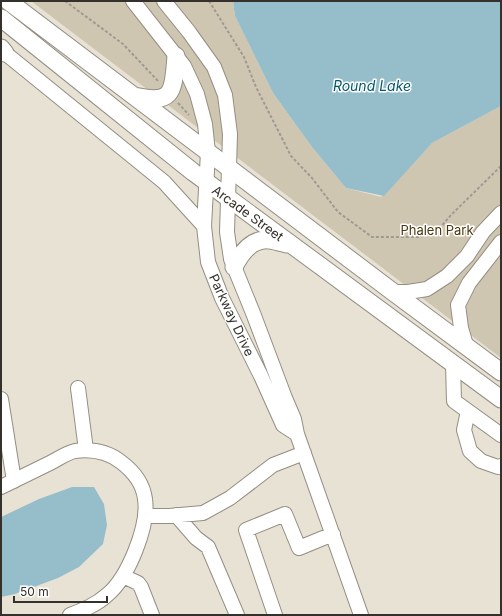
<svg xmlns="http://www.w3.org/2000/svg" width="502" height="616" viewBox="0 0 502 616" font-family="Inter,sans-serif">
<rect width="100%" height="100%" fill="#e8e2d5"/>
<!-- green -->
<path fill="#cfc6b2" d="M31,1H233L235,16L273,93L312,147L346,188L381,197L432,143L501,106V358Z"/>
<!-- water -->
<path fill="#96beca" d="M233,1H501V106L432,143L384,196L346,188L312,147L273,93L235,16Z
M72,487H94L104,504L107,525L103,544L79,567L58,578L15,594L1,597V517L39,499Z"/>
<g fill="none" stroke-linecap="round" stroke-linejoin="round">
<defs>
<path id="minor" d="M133,1L184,66L197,94L205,124L208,152L204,226L208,262L222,298L261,376L283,425L297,434
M164,1L189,32L214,67L225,95L230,134L227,232L231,259L253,313L285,398L294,419L297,434L361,615
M5,53L164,182L204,226
M393,292H408L427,289L447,276L467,256L483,232L501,213
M466,345L461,328L458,305L469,283L501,242
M453,364L454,401L501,435
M78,388L86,450
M1,399L14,481
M468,411L464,430L470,451L481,461L498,467L501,466
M1,487C17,479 34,471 50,463C58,459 66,453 75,451C91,449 108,452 121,462C133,471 143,483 145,499C149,526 128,578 107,595C96,605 83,610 70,615
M176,515L196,538L208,547L237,615
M146,516H169L203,513L230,498L273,465L304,453
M123,576L138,583L141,587L152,615
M275,615L246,530L285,514L299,548L333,534"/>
<path id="major" d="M8,1L393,292L501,372
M1,18L193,172L501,399
M1,48L5,53
M134,96C175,105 173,91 176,56
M234,267C240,255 249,241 264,240C271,239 280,243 287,244"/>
</defs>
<!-- minor casing -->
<use href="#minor" stroke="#948e82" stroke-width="16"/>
<!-- major casing -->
<use href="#major" stroke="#948e82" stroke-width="19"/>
<!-- path -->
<path stroke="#9f9a91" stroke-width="2" stroke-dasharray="3 2" stroke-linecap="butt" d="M65,1L123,44L159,82
M209,1L244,57L256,87L291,156L312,178L338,212L372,237H420L439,229L451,215L501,166
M178,103L189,115"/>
<!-- minor -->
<use href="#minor" stroke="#fff" stroke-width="14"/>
<!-- major -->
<use href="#major" stroke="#fff" stroke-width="17"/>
</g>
<g text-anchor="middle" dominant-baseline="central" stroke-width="3" stroke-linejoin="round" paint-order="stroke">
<!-- street labels -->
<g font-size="13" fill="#34312c" stroke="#fff">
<text transform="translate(248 213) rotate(36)">Arcade Street</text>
<text transform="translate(232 315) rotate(65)">Parkway Drive</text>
</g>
<!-- park labels -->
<g font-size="13" fill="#49380f" stroke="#fff">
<text x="437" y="230">Phalen Park</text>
</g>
<!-- water labels -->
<g font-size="14" font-style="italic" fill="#03596b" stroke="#fff">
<text x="372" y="85">Round Lake</text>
</g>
</g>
<!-- border -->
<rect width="502" height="616" fill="none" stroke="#34312c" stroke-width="4"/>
<!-- scale -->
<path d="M14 596v6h93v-6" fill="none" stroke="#34312c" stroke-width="2"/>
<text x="20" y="596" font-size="12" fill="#34312c" stroke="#ffffff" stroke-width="3" paint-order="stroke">50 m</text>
</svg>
